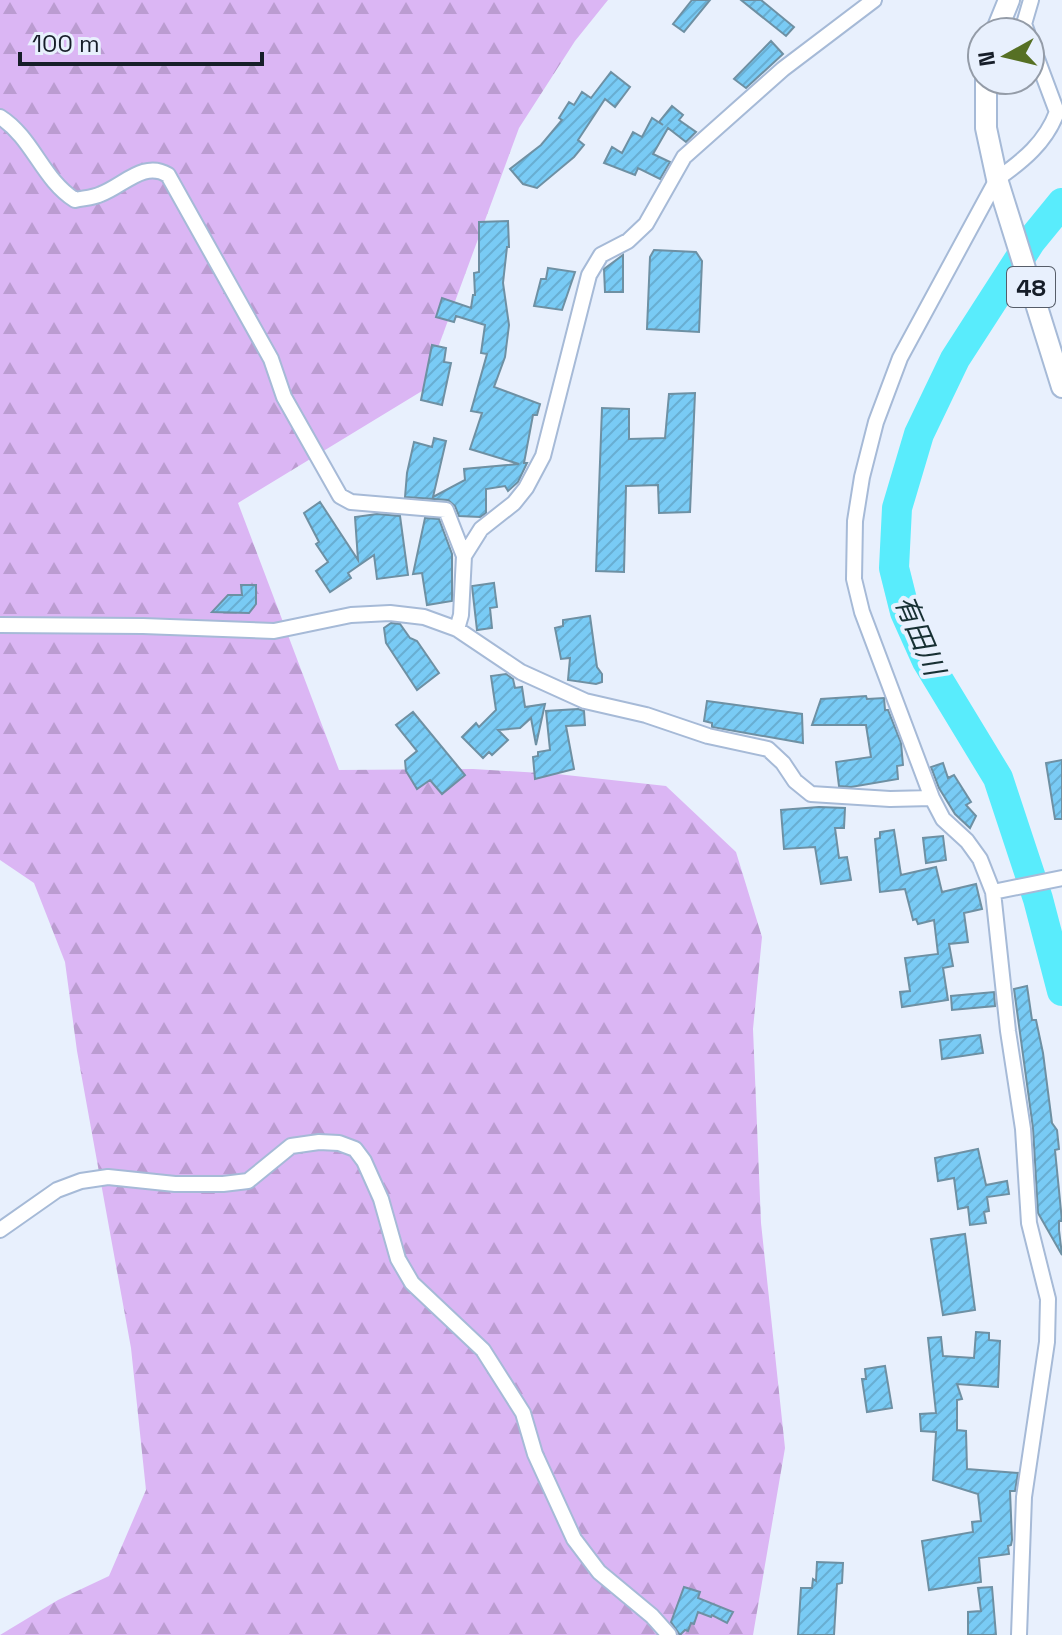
<svg xmlns="http://www.w3.org/2000/svg" width="1062" height="1635" viewBox="0 0 1062 1635" font-family="'Space Grotesk','Noto Sans JP',sans-serif">
<defs>
<pattern id="forest-firs" width="22" height="20" patternUnits="userSpaceOnUse" patternTransform="scale(2)"><rect width="22" height="20" fill="#dbb6f4"/><path d="M5 1l3.5 6h-7zM16 11l3.5 6h-7z" fill="#bb9cd1"/></pattern>
<pattern id="building-hatch" width="6" height="6" patternUnits="userSpaceOnUse" patternTransform="scale(2)"><rect width="6" height="6" fill="#79cbf5"/><path d="M-1 1l2-2M0 6l6-6M5 7l2-2" fill="none" stroke="#68aed2"/></pattern>
</defs>
<rect width="100%" height="100%" fill="#e8f0fd"/>
<!-- forest -->
<path fill="url(#forest-firs)" d="M0,0H608L575,41L519,128L422,391L238,503L339,770L473,769L557,774L666,786L736,852L762,937L753,1029L761,1223L785,1448L753,1635H0L58,1600L109,1576L146,1490L131,1348L77,1051L65,962L34,883L0,860Z"/>
<g fill="none" stroke-linecap="round" stroke-linejoin="round">
<!-- river -->
<path stroke="#59ecfc" stroke-width="30" d="M1062,203L1031,241L955,359L919,434L897,508L894,568L905,612L927,661L998,778L1038,899L1062,991"/>
</g>
<!-- building -->
<path fill="url(#building-hatch)" stroke="#6e90a3" stroke-width="2" d="M692,0H710L684,32L673,24Z
M741,0H761L794,27L786,36Z
M771,41L783,54L746,88L734,79Z
M611,72L630,87L615,107L605,99L578,140L584,145L574,157L537,188L523,184L510,169L541,145L562,120L559,118L569,102L574,105L582,92L591,98Z
M672,106L683,115L679,120L696,132L686,142L668,128L653,154L670,162L660,179L638,168L635,175L604,163L612,147L622,153L633,132L642,137L652,118L663,125L659,122Z
M508,221L509,247H507L503,283L509,325L505,357L494,387L540,404L537,415H533L524,463H527L518,482L508,491L505,486L486,489V513L480,517L459,516L455,506L448,500L405,497L407,473L414,442L432,447L434,438L446,441L433,497L465,480L464,469L519,464L470,449L482,413L471,411L487,354L481,353L485,325L456,316L454,322L436,317L442,298L471,308L473,295H475L474,273L479,272V222Z
M654,250L696,252L702,261L699,332L647,329L650,257Z
M623,255V292H605L604,269Z
M548,268L575,272L562,310L534,306L541,279H546Z
M432,345L446,348L444,362L451,363L442,405L421,400Z
M695,393L690,512L659,513L658,485L626,486L624,572L596,571L602,408L629,409V439L665,438L669,394Z
M320,502L358,560L355,517L377,514L400,516L408,575L377,579L374,555L348,573L351,578L330,592L316,571L328,562L316,544L319,542L304,513Z
M425,518L439,519L452,554V601L427,605L422,573L413,574Z
M494,583L497,607L490,608L492,628L477,630L472,586Z
M241,585H256V604L249,613L212,612L228,595H242Z
M590,616L597,667L602,674V682L596,684L568,680L570,658L561,659L555,628L563,626V620Z
M391,623L400,624L410,638L417,641L439,673L417,690L386,643L384,628Z
M506,674L513,679L515,688L522,687L525,707L545,704L536,745L531,718L520,728L498,730L508,740L492,755L489,752L483,758L462,737L476,723L479,727L496,710L491,676Z
M866,696L867,699L884,698L885,710H888L901,743L903,765L897,766L898,779L851,787L839,786L836,762L871,757L866,725H812L821,699Z
M707,701L802,714L803,743L712,727V723L704,721Z
M578,709L584,711L585,725L566,726L574,769L535,779L533,757L538,756V752L550,750L546,711Z
M413,712L465,775L442,794L430,780L417,789L406,771L405,761L417,751L396,725Z
M1062,760V819H1055L1046,763Z
M943,763L948,778L954,775L971,802L966,805L976,816L970,828L955,814L939,788L931,767Z
M819,807L845,808L844,828H835L839,858L847,857L851,880L821,884L815,847L784,849L781,810Z
M894,830L901,875L936,867L942,892L976,884L982,909L964,913L968,942L949,944L953,966L943,968L948,1000L902,1007L900,992L910,991L905,958L938,954L934,920L918,924L916,919L913,920L905,889L880,892L875,839L880,838V832Z
M943,836L946,860L926,863L923,838Z
M1027,986L1032,1020H1036L1043,1053L1052,1123L1057,1130L1059,1149L1055,1150L1062,1221H1059V1230L1062,1255L1038,1213L1033,1128L1014,989Z
M994,992L995,1006L952,1010L951,996Z
M980,1035L983,1053L942,1059L940,1040Z
M978,1149L986,1185L1007,1181L1009,1194L987,1197L989,1211L984,1212L986,1223L970,1225L968,1207L958,1209L954,1178L938,1181L935,1158Z
M965,1234L975,1310L943,1315L931,1239Z
M976,1332L989,1333V1340L1000,1341L998,1387L957,1384L962,1399L957,1400V1430L966,1431L967,1469L1018,1473L1015,1491H1010L1012,1540L1011,1545L1008,1546L1009,1554L979,1558L981,1582L929,1590L922,1541L973,1532L972,1522L981,1521L978,1494L933,1480L936,1432L921,1431L920,1414L936,1413L928,1338L941,1337L943,1356L974,1358Z
M885,1366L892,1408L867,1412L862,1379H866L865,1369Z
M817,1562L843,1563L842,1583L837,1584L834,1635H798L801,1588H812L813,1579L816,1581Z
M684,1587L700,1592L698,1598L733,1612L727,1623L712,1615L711,1617L698,1612L694,1624L691,1623L688,1631L685,1630L680,1635L671,1622Z
M992,1587L996,1635H968V1612L981,1611L978,1588Z"/>
<g fill="none" stroke-linecap="round" stroke-linejoin="round">
<defs>
<path id="street" d="M1027,32L1024,24L1031,0
M0,117C33,138 42,179 75,200C83,198 93,198 101,194C123,186 144,160 168,175L271,359L284,397L340,496L351,502L446,510L464,556L461,615L457,629
M464,556L481,529L514,503L526,488L543,456L589,275L601,255L628,241L646,224L684,157L783,69L874,0
M0,625L143,626L274,631L351,615L390,613L424,617L457,629L521,672L585,701L646,715L708,736L768,749L783,763L795,781L811,794L890,799L932,798
M993,892L1062,878
M0,1230L57,1190L81,1181L108,1177L175,1184H223L248,1181L291,1146L319,1142L339,1143L355,1149L364,1161L381,1199L398,1259L412,1283L483,1350L523,1413L535,1454L574,1539L599,1572L652,1616L669,1635
M1019,1635L1024,1497L1047,1342L1048,1299L1029,1223L1023,1129L1008,1031L993,892L980,859L967,841L943,819L932,798L862,612L854,579L855,521L862,477L876,422L900,358L997,179C1023,161 1046,142 1057,112L1030,40"/>
<path id="primary" d="M996,32L1009,0
M986,80V128L997,179L1062,387"/>
</defs>
<!-- street casing -->
<use href="#street" stroke="#a6bad7" stroke-width="18"/>
<!-- primary casing -->
<use href="#primary" stroke="#a6bad7" stroke-width="24"/>
<!-- street -->
<use href="#street" stroke="#fff" stroke-width="14"/>
<!-- primary -->
<use href="#primary" stroke="#fff" stroke-width="20"/>
</g>
<g text-anchor="middle" dominant-baseline="central" stroke-width="8" stroke-linejoin="round" paint-order="stroke">
<!-- shield labels -->
<rect fill="#e8f0fd" stroke="#565d69" stroke-width="2" x="1007" y="267" width="48" height="40" rx="6"/>
<g font-size="24" font-weight="bold" fill="#171e29">
<text x="1031" y="287">48</text>
</g>
<!-- water labels -->
<g font-size="28" font-style="italic" fill="#173033" stroke="#e8f0fd">
<text transform="translate(920 635) rotate(67)">有田川</text>
</g>
</g>
<!-- north arrow -->
<g transform="translate(1006 56) rotate(262)"><circle r="38" fill="#e8f0fd" stroke="#949ca8" stroke-width="2"/>
<path d="M0-6L14 30L0 20L-14 30Z" fill="#567024"/>
<text y="-12" font-size="22" font-weight="bold" text-anchor="middle" fill="#171e29">N</text>
</g>
<!-- scale -->
<path d="M20 52v12h242v-12" fill="none" stroke="#171e29" stroke-width="4"/>
<text x="32" y="52" font-size="24" fill="#171e29" stroke="#e8f0fd" stroke-width="6" paint-order="stroke">100 m</text>
</svg>
